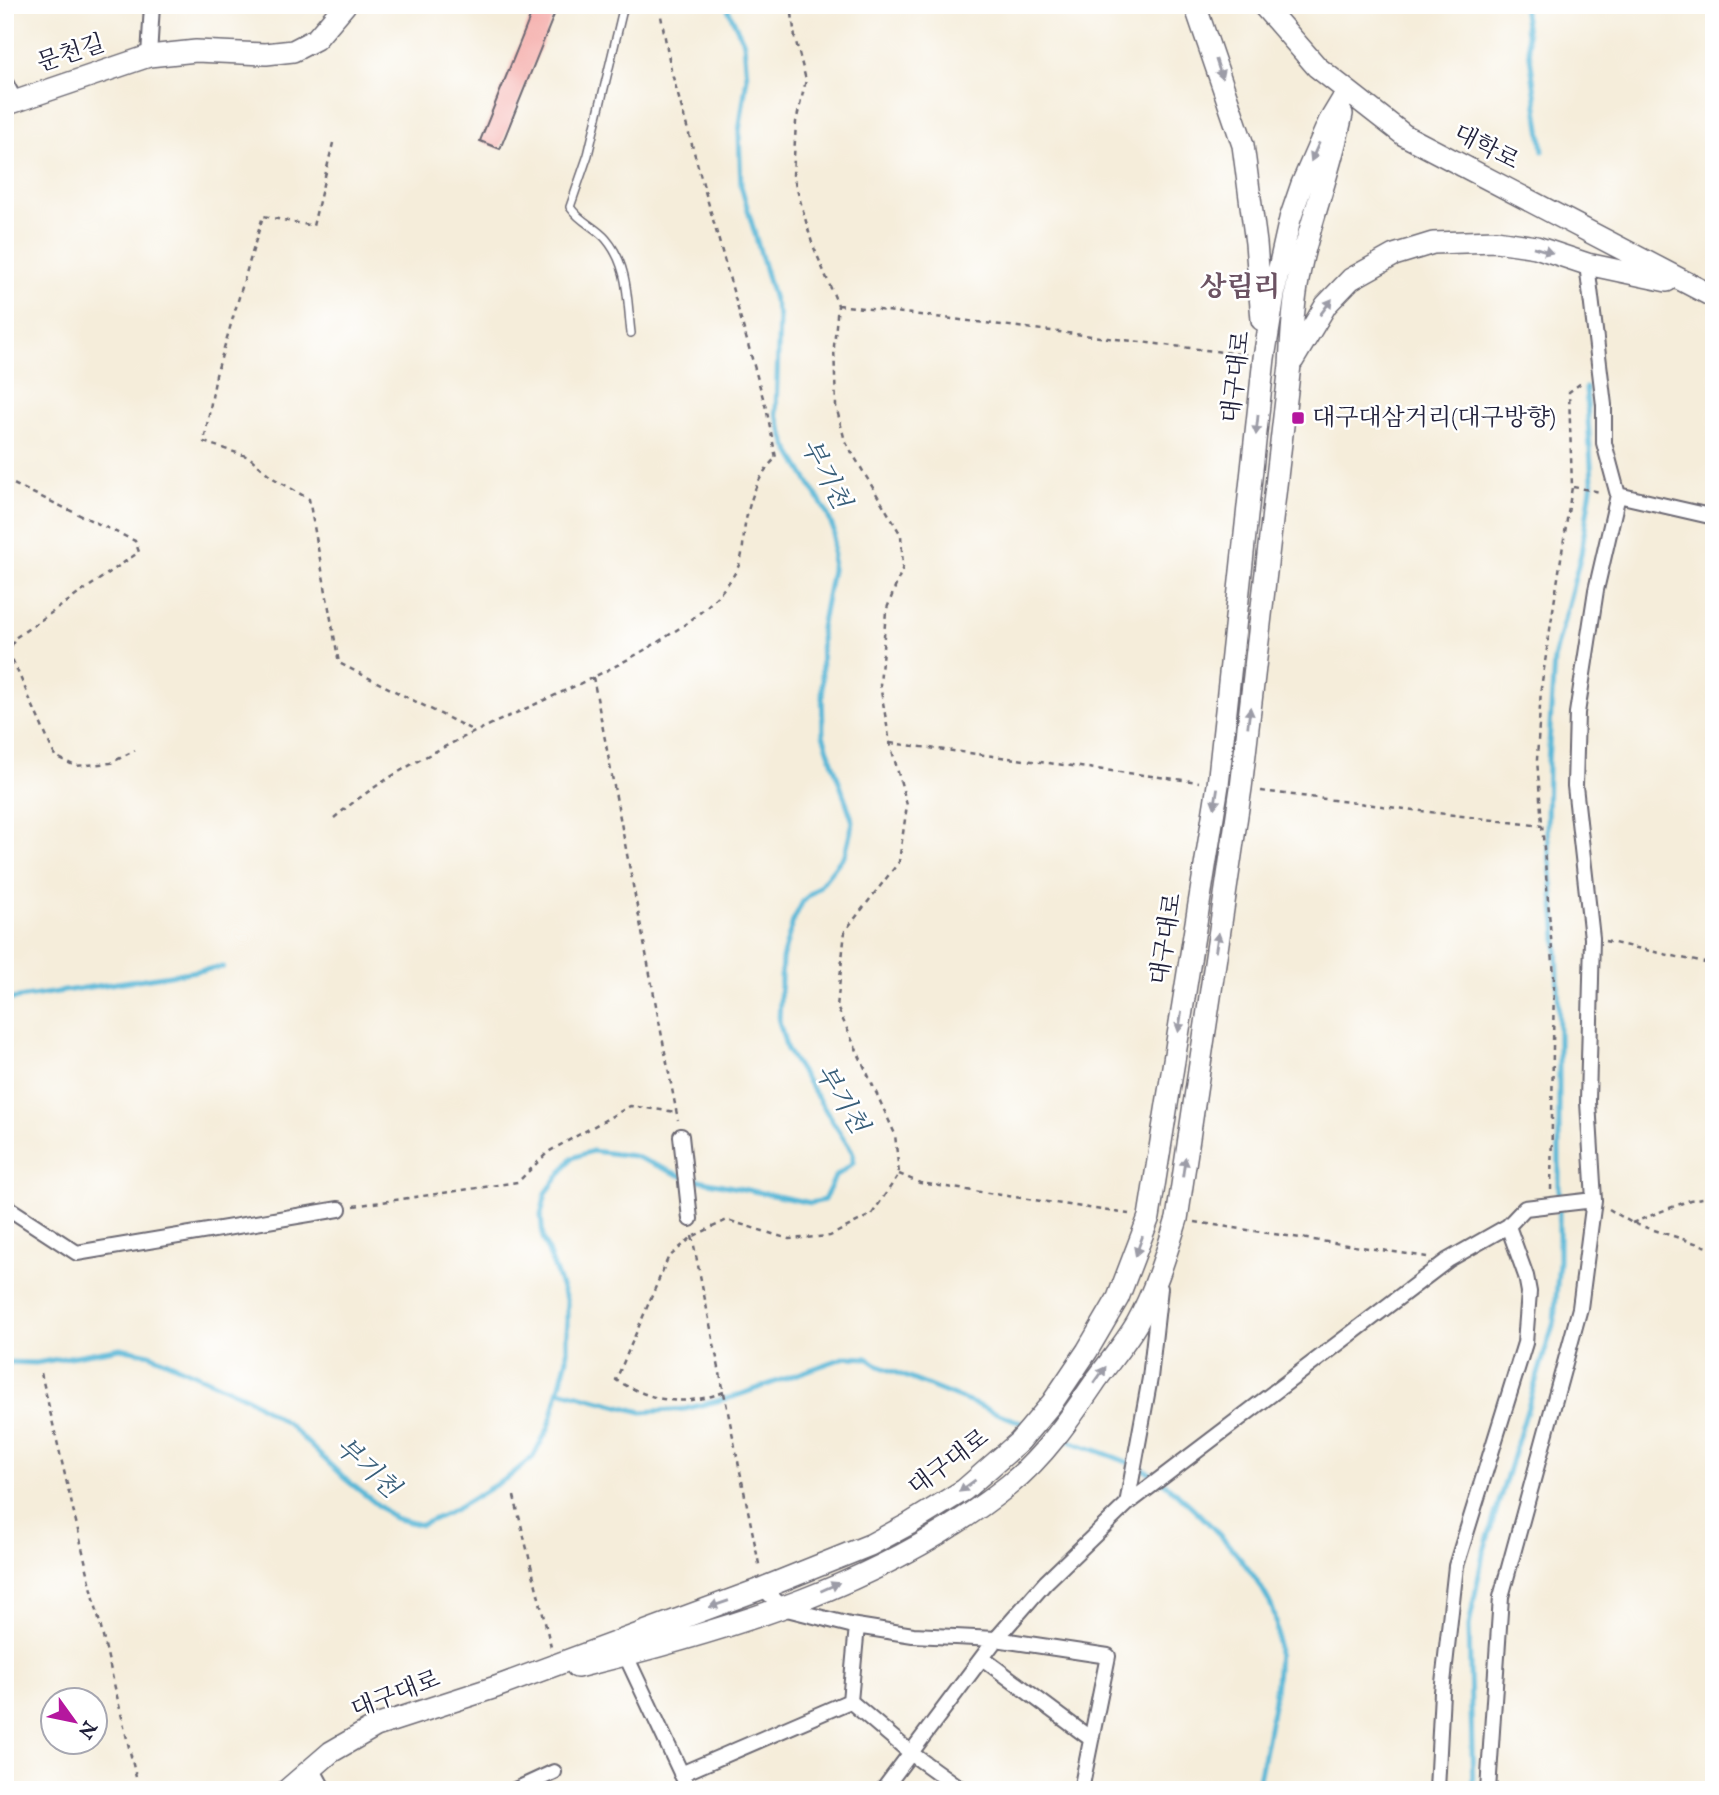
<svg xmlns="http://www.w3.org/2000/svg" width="1719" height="1795" viewBox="0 0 1719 1795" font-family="'IM FELL English','Noto Serif KR',serif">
<rect width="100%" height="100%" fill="#fff"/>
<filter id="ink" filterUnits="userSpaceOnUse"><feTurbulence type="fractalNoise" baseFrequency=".0143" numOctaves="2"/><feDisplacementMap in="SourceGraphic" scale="14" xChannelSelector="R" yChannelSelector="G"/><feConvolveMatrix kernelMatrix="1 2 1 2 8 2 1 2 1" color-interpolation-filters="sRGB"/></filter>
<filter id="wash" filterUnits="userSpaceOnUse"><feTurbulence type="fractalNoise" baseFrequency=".00686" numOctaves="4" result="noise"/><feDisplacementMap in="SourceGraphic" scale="28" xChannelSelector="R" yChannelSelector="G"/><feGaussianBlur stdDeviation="1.57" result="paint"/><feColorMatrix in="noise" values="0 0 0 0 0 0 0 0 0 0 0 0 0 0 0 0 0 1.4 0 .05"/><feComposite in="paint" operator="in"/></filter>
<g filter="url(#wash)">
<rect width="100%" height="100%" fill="#f5edda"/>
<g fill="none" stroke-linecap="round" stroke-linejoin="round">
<!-- stream -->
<path stroke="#59b7d7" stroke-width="5" d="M1523,5L1543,151
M5,1000L223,967
M5,1362L36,1363L120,1348L150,1354L248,1398L289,1425L344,1478L394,1518L421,1525L454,1510L510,1476L533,1457L549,1427L567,1358V1302L543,1238L541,1215L546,1193L572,1158L592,1151L634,1156L684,1177L811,1203L824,1200L835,1177L853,1163V1153L787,1050L779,1021L782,959L793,921L803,901L819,887L845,854L853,822L823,735L821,628L832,570L834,531L827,513L787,446L776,412L779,317L741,186L739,132L747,77L744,43L726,5
M559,1390L642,1412L685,1409L733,1397L846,1357L867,1358L879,1366L1027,1425
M1062,1438C1089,1449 1120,1457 1146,1471C1183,1491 1270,1580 1276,1621C1283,1677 1267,1735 1257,1790
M1473,1790L1469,1626L1483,1554L1554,1322L1559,1261V1036L1557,936L1547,830L1548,763L1554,659L1581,554L1592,481L1586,388"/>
</g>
<g id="blocks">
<!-- building -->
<path fill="#f5afac" d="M535,5H558L500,149L480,141Z"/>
</g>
</g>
<g filter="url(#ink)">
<use href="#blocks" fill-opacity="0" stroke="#6c6973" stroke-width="2"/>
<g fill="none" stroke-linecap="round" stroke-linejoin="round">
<defs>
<path id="lane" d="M624,5L588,155L570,207C581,223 595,226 606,239C629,266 627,300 631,333"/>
<path id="street" d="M149,56L152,5
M5,82L14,99
M1618,495L1714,517
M681,1136L690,1219
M5,1206L77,1253L339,1209
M1127,1504L1150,1378L1160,1288
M763,1588L783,1608L850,1625L913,1635L996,1639L1108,1656L1081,1790
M857,1626L850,1701L912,1754L962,1790
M626,1656L689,1790
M982,1658L1091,1739
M312,1768L324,1790
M681,1774L850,1701
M515,1790L554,1772
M883,1790L996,1639L1045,1583L1127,1504L1448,1260L1508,1226L1525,1208L1594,1200
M1437,1790L1442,1692L1456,1566L1525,1343L1529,1292L1526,1276L1508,1226
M1488,1790L1501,1597L1580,1308L1594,1200L1588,1102L1592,938L1575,786L1577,713L1596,590L1618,495L1604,443V405L1587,264"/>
<path id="secondary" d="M1195,5L1243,145L1256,243L1262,320
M1263,5L1317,67L1404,135L1714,297
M5,105L149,56L196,51L266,54L293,51L316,39L345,5
M1293,360L1326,305L1351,279L1394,255L1433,243L1496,241L1536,247L1587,264L1667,281
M577,1667C727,1631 886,1584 1009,1485C1045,1456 1071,1417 1097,1379C1110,1361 1126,1342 1137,1323C1155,1291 1166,1254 1177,1219L1241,788L1290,365C1292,324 1295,281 1307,241C1319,198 1333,158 1342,114
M287,1790L331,1752L376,1726L496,1687L763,1588L870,1545L909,1524L964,1490L1019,1442L1052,1403L1087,1351L1118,1298L1149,1217L1218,785L1264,358L1277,277L1290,219L1302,184L1329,122L1347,92"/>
</defs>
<!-- lane casing -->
<use href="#lane" stroke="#6c6973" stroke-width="10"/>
<!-- street casing -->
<use href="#street" stroke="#6c6973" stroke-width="18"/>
<!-- secondary casing -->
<use href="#secondary" stroke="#6c6973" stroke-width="24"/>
<!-- path -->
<path stroke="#6c6973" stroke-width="2.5" stroke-dasharray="5 5" stroke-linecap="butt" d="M333,143L313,226L263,216L216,375L204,442L249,457L273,478L309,499L339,663L474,731
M838,305L1247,355
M5,480L135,541L139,552L15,638L9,652L55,756L75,766L111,763L135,750
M1573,487L1601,492
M593,677L678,1120
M890,743L1199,782
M1261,791L1542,826
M334,818C436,731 572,702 681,627C702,613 729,588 739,565C744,552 743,538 745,524C750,500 758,474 776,458L767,412L671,70L661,16L663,5
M1605,941L1714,965
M899,1174L920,1183L1129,1214
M1551,1190L1554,976L1537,760L1541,688L1572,487L1569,392L1584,381
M354,1206L518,1182L548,1152L630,1106L677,1112
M1609,1209L1632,1223L1714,1249
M1195,1222L1427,1257
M1632,1223L1690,1200L1714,1196
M692,1236L760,1569
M41,1373L139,1790
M724,1392C683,1407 654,1402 616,1380L668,1258L692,1237L727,1220L789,1239L830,1236L872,1214L899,1174L895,1134L837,1007L845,931L899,862L907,805L890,743L880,685L886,611L903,567L901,535L845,441L836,406L834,346L838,305L812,243L793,175L796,122L806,80L795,38L791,5
M514,1496L551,1647
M1710,1790L1714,1785"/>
<!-- lane -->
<use href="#lane" stroke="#fff" stroke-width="7"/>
<!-- street -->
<use href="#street" stroke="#fff" stroke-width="14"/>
<!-- secondary -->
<use href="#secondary" stroke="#fff" stroke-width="21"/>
</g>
<!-- one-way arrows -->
<defs><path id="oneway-solid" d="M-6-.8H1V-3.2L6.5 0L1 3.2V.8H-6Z" transform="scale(1.75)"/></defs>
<g fill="#9c9ca7">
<use href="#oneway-solid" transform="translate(1219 69) rotate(72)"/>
<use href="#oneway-solid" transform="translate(1315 152) rotate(114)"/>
<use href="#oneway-solid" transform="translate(1543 250) rotate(17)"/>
<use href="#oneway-solid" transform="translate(1326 307) rotate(-53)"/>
<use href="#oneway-solid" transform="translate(1257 425) rotate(96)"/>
<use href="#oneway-solid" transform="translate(1249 717) rotate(-83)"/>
<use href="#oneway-solid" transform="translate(1216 798) rotate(99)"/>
<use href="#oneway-solid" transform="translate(1217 942) rotate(-81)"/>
<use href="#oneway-solid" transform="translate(1180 1022) rotate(99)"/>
<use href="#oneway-solid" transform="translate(1184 1167) rotate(-82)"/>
<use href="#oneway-solid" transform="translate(1139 1246) rotate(110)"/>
<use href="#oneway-solid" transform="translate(1100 1375) rotate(-55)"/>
<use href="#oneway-solid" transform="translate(967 1486) rotate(144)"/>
<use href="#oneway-solid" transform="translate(830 1587) rotate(-24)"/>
<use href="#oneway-solid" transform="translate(719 1604) rotate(161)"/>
</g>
</g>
<!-- markers -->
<rect fill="#b5179e" stroke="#fff" stroke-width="2.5" x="1291" y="411" width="14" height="14" rx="3.5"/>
<g text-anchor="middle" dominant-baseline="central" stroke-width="5" stroke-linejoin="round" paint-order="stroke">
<!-- street labels -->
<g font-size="24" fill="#22223b" stroke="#fff">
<text transform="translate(71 54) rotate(-18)">문천길</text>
<text transform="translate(1486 148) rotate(27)">대학로</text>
<text transform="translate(1237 377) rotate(-83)">대구대로</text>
<text transform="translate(1167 939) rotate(-81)">대구대로</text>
<text transform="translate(949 1463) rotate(-37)">대구대로</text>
<text transform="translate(396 1695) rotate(-21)">대구대로</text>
</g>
<!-- poi labels -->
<g font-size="24" fill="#22223b" stroke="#fff" text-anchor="start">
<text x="1312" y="418">대구대삼거리(대구방향)</text>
</g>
<!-- water labels -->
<g font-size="26" font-style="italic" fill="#385e79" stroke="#fff">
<text transform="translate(825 474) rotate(62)">부기천</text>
<text transform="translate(841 1099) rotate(58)">부기천</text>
<text transform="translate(367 1468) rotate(42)">부기천</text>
</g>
<!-- quarter labels -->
<g font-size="28" font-weight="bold" fill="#6c5363" stroke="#fff">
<text x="1240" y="288">상림리</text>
</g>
</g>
<!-- margin -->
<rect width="1719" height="1795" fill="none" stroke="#fff" stroke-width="28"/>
<!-- north arrow -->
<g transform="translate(74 1721) rotate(123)"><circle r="33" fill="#ffffff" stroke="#a7a7b1" stroke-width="2"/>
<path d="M0-5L12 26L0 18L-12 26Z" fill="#b5179e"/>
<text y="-10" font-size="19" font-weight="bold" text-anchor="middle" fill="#22223b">N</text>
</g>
</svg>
